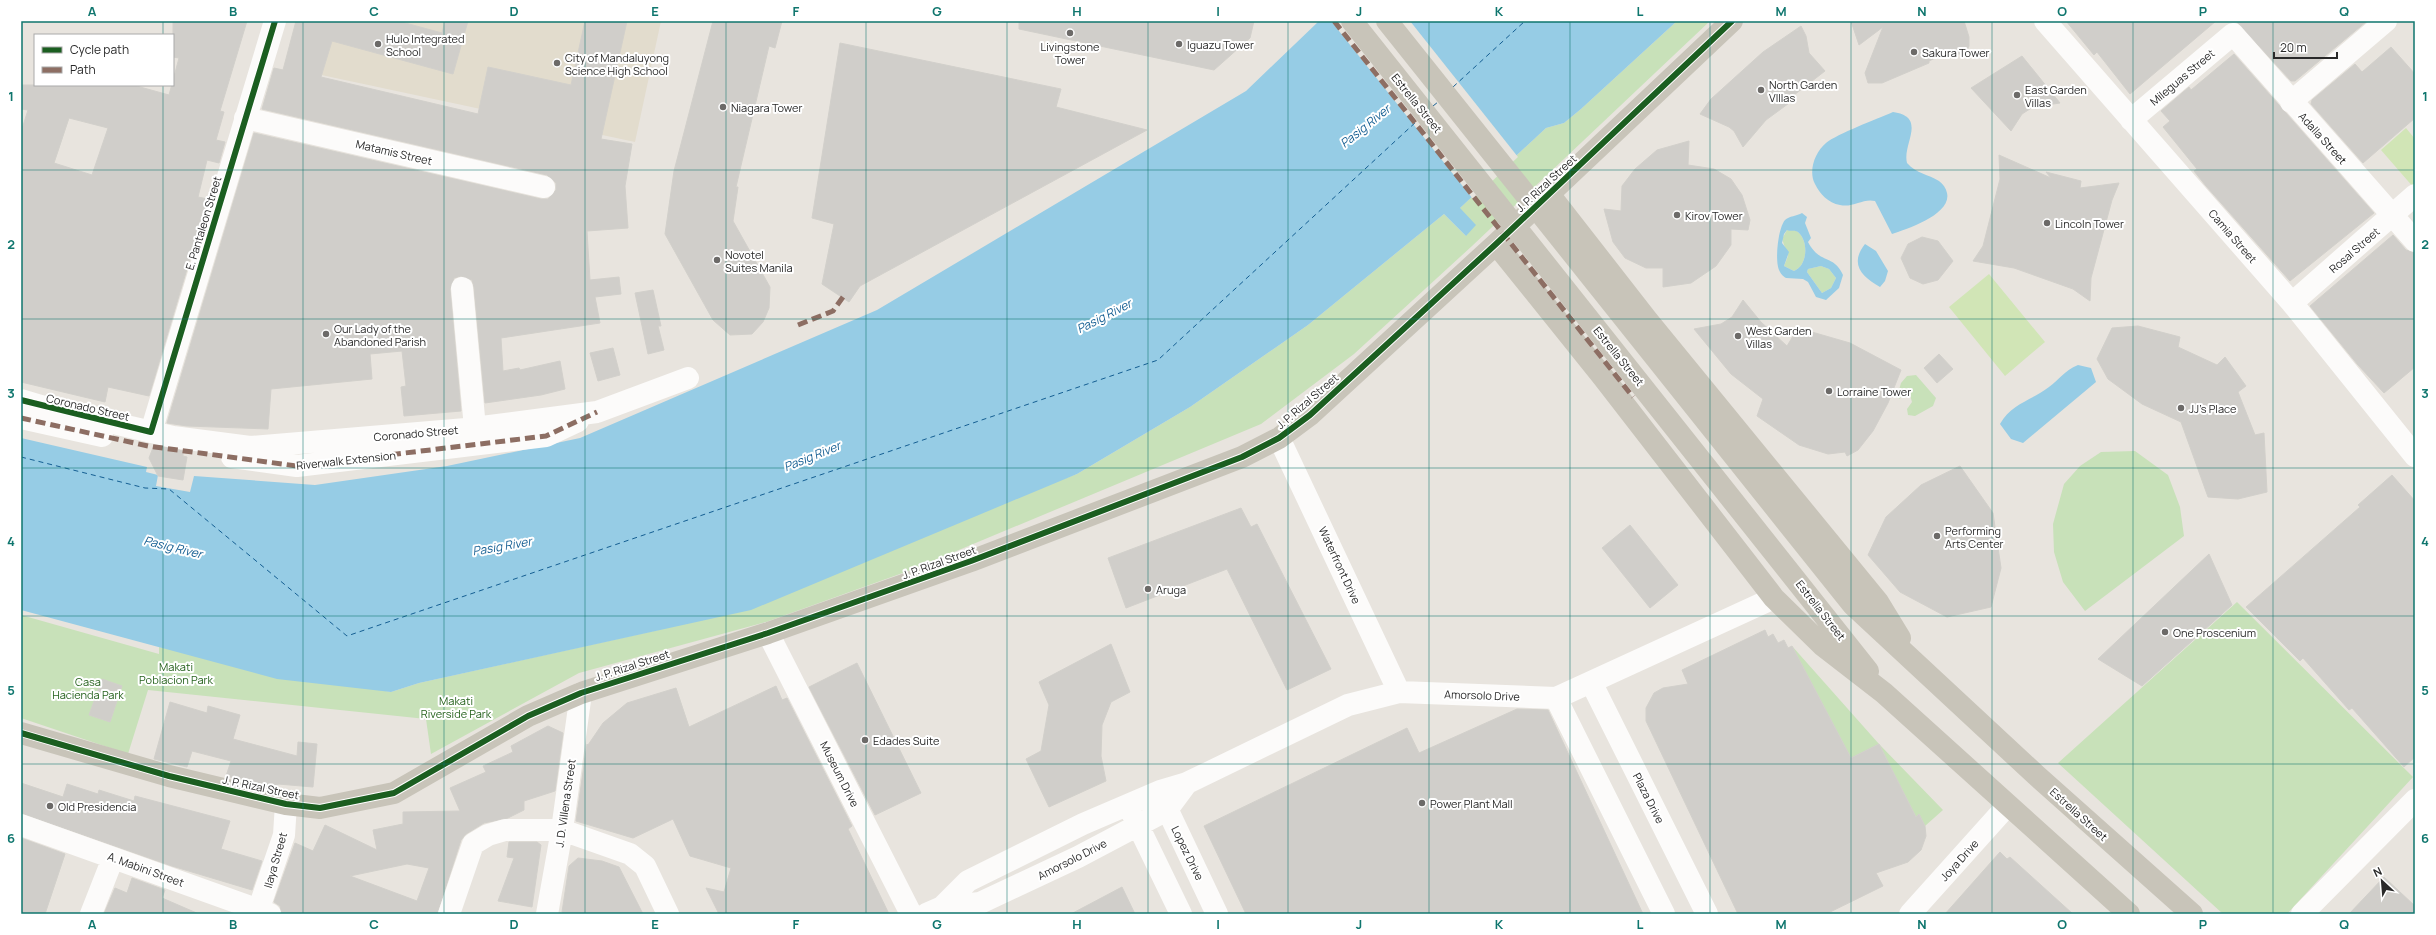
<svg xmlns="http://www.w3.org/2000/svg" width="2436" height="935" viewBox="0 0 2436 935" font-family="Manrope,sans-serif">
<rect width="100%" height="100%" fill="#e8e4de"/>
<!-- education -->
<path fill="#e2dccd" d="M296,21H661L635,142L284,67Z"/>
<!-- green -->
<path fill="#c8e1b9" d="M1677,21H1710L1472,246L1354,354L1261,424L911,570L766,622L579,673L431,754L426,719L148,690L128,754L21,718V615L159,654V647L391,692L419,683L658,630L1077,474L1190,407L1308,325L1444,214L1466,236L1460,208L1546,128L1564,123L1581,109Z
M1787,230C1792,231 1795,229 1799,233C1809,243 1807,266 1794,271L1784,266L1788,256L1782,239Z
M1821,266L1829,269L1836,278L1831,288L1822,293L1807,272L1808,269Z
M1916,375L1936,398L1933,406L1915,416L1908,415L1907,409L1912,402L1910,395L1903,391L1900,399L1897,397L1901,383L1907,376Z
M2135,451L2168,475L2180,507L2184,536L2085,611L2063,582L2054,552L2053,524L2064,484L2080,466L2101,452Z
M2237,602L2413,777L2287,914H2223L2058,763Z
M1792,646L1879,744L1943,810L1925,826L1919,814L1916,817L1879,744L1851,758Z"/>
<!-- pitch -->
<path fill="#d1e5b6" d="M2406,128L2415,139L2414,188L2381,150Z
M1989,274L2045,342L2005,376L1949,307Z"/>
<!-- water -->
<path fill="#96cce5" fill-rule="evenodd" d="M1319,21H1677L1581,109L1564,123L1546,128L1460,208L1476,225L1466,236L1444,214L1308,325L1190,407L1077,474L751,610L419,683L391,692L277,679L21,610V438L147,467L146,472L158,475L156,486L190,492L194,476L315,485L447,466L580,438L877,310L1246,91Z
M1893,112C1928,117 1902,144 1907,163C1917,174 1928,174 1939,181C1943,184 1946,188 1947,193C1952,214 1908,229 1892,234L1875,201C1863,198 1853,208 1840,205C1828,203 1820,194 1815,184C1808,171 1815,152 1826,143C1837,134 1877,119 1893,112Z
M1802,213L1807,217L1805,223L1811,238L1808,242C1820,265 1834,254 1843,275L1839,288L1826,300L1816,297L1808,282L1803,279L1786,278C1784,277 1781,274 1780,272C1774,263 1778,228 1785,220C1789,216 1797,216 1802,213ZM1787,230C1792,232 1795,229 1799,233C1809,243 1807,266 1794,271L1784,266L1789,252L1782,243L1784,234ZM1821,266L1829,269L1836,278L1831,288L1822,293L1807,272L1808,269Z
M1865,244L1876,251L1888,271L1885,281L1880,287C1862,277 1849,264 1865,244Z
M2078,365L2091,368L2096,382L2023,443L2011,439L2000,424C2012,403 2031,401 2049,387C2060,379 2064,371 2078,365Z"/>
<!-- pier -->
<path fill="#e8e4de" d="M1331,21H1410L1518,157L1473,199Z"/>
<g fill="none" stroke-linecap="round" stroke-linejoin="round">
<!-- ferry -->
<path stroke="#145e92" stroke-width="1" stroke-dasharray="5 4" stroke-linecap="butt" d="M1453,87L1525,21
M1433,106L1438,102
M21,457L145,488L169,489L347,636L1158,360L1417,121"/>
</g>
<!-- building -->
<path fill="#d0ceca" stroke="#d2d0cb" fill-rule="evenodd" d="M173,21H247L220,111L224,112L216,140L225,142L219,163L207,160L198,197L208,199L149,396L108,387L105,402L21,382V132L28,110L21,109V85H133L169,95L179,58L173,57ZM69,118L108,128L92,175L54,163Z
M296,21H398L442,33L445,21H468L453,74L332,41L321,77L478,114L488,67L571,85L585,21H627L601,139L632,144L625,186L628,228L587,231L590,280L619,277L621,294L595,297L600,323L501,338L503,371L519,368L520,370L560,361L565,389L541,395L485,403L474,287L472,280L461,276L454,278L450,289L461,411L404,416L401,387L406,386L402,351L370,354L372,379L271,389L268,429L187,426L167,423L254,133L541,199H548L556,190V183L547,175L262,109L274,68L283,70Z
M713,21H782L775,48L769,46L736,187H738L733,221L770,287L769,308L763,322L752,334L730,335L713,320L665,234L674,171Z
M1019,21H1254L1250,38L1214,70L1019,29Z
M1851,21H1964L1969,37V46L1965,55L1948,52L1929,61V63L1882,83H1868L1865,73L1883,27L1859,45Z
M2066,21H2216L2130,94L2097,52L2094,55Z
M2236,21H2367L2295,81H2291Z
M1801,26L1806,36L1809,53L1825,71L1794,95L1796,98L1766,120L1743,147L1734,131L1729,127L1700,114L1711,99L1763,52Z
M840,43L1061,89L1056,107L1147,130L860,286L849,302L822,284L834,224L812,218Z
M2391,47L2415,74V118L2363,163L2311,104L2312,100L2355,64L2362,72Z
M2234,54L2374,213L2290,281L2206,186L2194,171L2197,169L2163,127L2170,121L2161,111L2189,87L2191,90Z
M2022,56L2060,103L2033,107L2022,114L2011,131L1971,88Z
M1689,141L1688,165L1714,169L1731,179L1742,195L1750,220L1748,230L1731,229V245L1716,266L1691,283L1663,287V268H1646L1625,258L1613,242L1604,209L1621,211L1622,186L1635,169L1657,150Z
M1999,155L2051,178L2046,172L2081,181L2080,188L2119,183L2112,200L2091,278L2090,301L2073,289L2014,268L1973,261L1983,246L2000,179Z
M2393,235L2406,250L2415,253V367L2384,393L2358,365L2310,306Z
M1922,237L1938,241L1953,261L1938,280L1923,284L1910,278L1901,258L1908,244Z
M653,290L661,326H658L664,350L648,354L635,293Z
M1743,300L1761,322L1787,346L1798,328L1850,343L1901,370L1888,403L1873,431L1858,450L1847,456L1845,452L1828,454L1799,445L1757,416L1763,399L1731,374L1694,329L1721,324L1732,317Z
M2138,326L2180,337L2178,347L2217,365L2225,357L2246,386L2238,392L2255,435L2264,433L2267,492L2238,499L2208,497L2181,422L2142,404L2108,379L2097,359L2112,328Z
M613,348L620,375L598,381L590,353Z
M1939,354L1953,369L1937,383L1924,368Z
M154,445L183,451V456L187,457L183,480L158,476L149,458Z
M1960,466L1993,513L2001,568L1991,607L1947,617L1900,592L1868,555L1886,517L1921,485Z
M2392,475L2415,501V757L2404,767L2352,708L2349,710L2303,658L2300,661L2246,607L2360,507L2358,505Z
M1241,508L1251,527L1257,524L1331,669L1287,690L1227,569L1126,608L1108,558Z
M1630,525L1678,585L1650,608L1602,548Z
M2209,554L2232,605L2142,686L2098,659Z
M1765,630L1768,637L1773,634L1778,643L1784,640L1788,648L1792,646L1851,758L1879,744L1916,817L1919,814L1925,826L1926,836L1921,850L1908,862L1876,873L1883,886L1826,914H1738L1646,721V708L1654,693L1663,688L1688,684L1682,670Z
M1111,644L1130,692L1111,702L1102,725L1101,756L1106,781L1049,807L1026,759L1041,751L1049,705L1039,682Z
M857,663L921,793L875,815L809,687Z
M102,679L122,686L110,722L89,715Z
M776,686L782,700L787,698L852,826L848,829L889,914H719L706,888L724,892L731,868L690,856L673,819L633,838L576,821L587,744L588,745L603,723L627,703L676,688L689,727Z
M170,702L207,713L208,706L240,715L233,739L297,756L298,742L317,744L313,787L278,784L277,789L226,776L231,761L192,751L187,767L154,759Z
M1517,709L1548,710L1643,914H1246L1204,826L1407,728L1419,753Z
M548,726L563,733L555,791L524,801V810L508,818L484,823L466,834L461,840L437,914H282L280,906L274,902L295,843L313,851L325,825L377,850L373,830L403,824V812L460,811L450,788L486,772L483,766L513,752L511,746ZM407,864L429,868L417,901L350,876Z
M21,783L63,797L67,784L98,794L99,790L134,801L135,796L230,821L221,849L262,861L252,890L172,866L21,813Z
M21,838L65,854L45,914H21Z
M509,842H537L541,845L532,907L498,901L514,858L507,857Z
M2000,852L2007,859L2010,857L2073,914H1945Z
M578,858L602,861L619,867L643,914H567L562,912L569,866Z
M2384,877L2415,906V914H2349Z
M132,878L165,890L162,898L199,914H104L115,888L127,893Z
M1122,887L1135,914H1071Z"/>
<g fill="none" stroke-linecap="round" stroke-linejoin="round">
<!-- minor -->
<path stroke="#fcfbfa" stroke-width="22" d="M2045,21L2292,303L2415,456
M2291,102L2386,21
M245,118L544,187
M2131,120L2233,34L2415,241
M462,288L475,428
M2292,303L2415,195
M21,400L41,406L173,437L250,447L466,429L597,412L688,378
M21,418L102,436
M151,432L275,21
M1279,438L1399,692
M232,457L297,466L546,436L578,421
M768,633L911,914
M1591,682L1707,914
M1556,698L1664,914
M1161,796L1217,914
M1132,813L1181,914
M21,825L270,914
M942,907L968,881L1083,824L1160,791L1187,783L1348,705L1399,692L1556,698L1774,598
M91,914L113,858
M257,914L284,835L286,804
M449,914L473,844L488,835L505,830H562L630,854L645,866L668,914
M547,914L562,830L581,693
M926,914L942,907L980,903L1078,857L1167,810L1187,783
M1910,914L2007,806
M2302,914L2415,800"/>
<!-- major -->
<path stroke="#c8c4b9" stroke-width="22" d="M1352,21L1868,671
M1387,21L1853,605L2036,775L2192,914
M1549,194L1648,321L1878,602L1900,638
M1496,244L1603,377L1774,598L1822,645L1884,693L2129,914
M21,733L169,776L286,804L320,808L394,793L528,716L581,693L768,633L971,561L1242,457L1279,438L1310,415L1496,244L1732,21"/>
<!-- quiet -->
<path stroke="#8d6e63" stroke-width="5" stroke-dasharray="10 5" stroke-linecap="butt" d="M1334,21L1633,397
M798,325L833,311L843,297
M21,418L148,446L297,466L546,436L597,412"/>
<defs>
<path id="cycleway" d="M21,400L151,432L275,21
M21,733L169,776L286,804L320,808L394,793L528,716L581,693L768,633L971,561L1242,457L1279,438L1310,415L1496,244L1732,21"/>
</defs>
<!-- cycleway casing -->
<use href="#cycleway" stroke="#fff" stroke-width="8"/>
<!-- cycleway -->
<use href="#cycleway" stroke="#1b5e20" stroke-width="6"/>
</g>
<!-- grid -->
<path fill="none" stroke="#0f766e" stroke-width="1" stroke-opacity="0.55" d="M163,21V35M303,21V914M444,21V914M585,21V914M726,21V914M866,21V914M1007,21V914M1148,21V914M1288,21V914M1429,21V914M1570,21V914M1710,21V914M1851,21V914M1992,21V914M2133,21V914M2273,21V914M163,85V914M21,170H2415M21,319H2415M21,468H2415M21,616H2415M21,764H2415"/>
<!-- markers -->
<g fill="#6c6a68" stroke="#fff" stroke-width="1.5">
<circle cx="1070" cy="33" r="4"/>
<circle cx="378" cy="44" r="4"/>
<circle cx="1179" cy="44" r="4"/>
<circle cx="1914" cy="52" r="4"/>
<circle cx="557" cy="63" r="4"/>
<circle cx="1761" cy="90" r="4"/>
<circle cx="2017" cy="95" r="4"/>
<circle cx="723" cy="107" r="4"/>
<circle cx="1677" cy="215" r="4"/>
<circle cx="2047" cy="223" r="4"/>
<circle cx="717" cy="260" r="4"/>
<circle cx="326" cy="334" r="4"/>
<circle cx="1738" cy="336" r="4"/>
<circle cx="1829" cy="391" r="4"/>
<circle cx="2181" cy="408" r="4"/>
<circle cx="1937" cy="536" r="4"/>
<circle cx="1148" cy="589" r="4"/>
<circle cx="2165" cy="632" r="4"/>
<circle cx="865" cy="740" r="4"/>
<circle cx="1422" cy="803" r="4"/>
<circle cx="50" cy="806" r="4"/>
</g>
<g text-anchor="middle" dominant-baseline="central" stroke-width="4" stroke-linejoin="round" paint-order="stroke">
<!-- poi labels -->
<g font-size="11" fill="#292929" stroke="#fff" text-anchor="start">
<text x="386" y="38">Hulo Integrated<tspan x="386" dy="13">School</tspan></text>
<text x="1187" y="44">Iguazu Tower</text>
<text x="1070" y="46" text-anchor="middle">Livingstone<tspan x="1070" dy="13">Tower</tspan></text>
<text x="1922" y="52">Sakura Tower</text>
<text x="565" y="57">City of Mandaluyong<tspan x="565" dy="13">Science High School</tspan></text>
<text x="1769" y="84">North Garden<tspan x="1769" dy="13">VIllas</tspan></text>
<text x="2025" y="89">East Garden<tspan x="2025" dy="13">Villas</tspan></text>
<text x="731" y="107">Niagara Tower</text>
<text x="1685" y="215">Kirov Tower</text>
<text x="2055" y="223">Lincoln Tower</text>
<text x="725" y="254">Novotel<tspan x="725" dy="13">Suites Manila</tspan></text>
<text x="334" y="328">Our Lady of the<tspan x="334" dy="13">Abandoned Parish</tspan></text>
<text x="1746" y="330">West Garden<tspan x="1746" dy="13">Villas</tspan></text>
<text x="1837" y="391">Lorraine Tower</text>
<text x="2189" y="408">JJ's Place</text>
<text x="1945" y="530">Performing<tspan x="1945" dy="13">Arts Center</tspan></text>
<text x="1156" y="589">Aruga</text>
<text x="2173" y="632">One Proscenium</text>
<text x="873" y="740">Edades Suite</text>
<text x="1430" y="803">Power Plant Mall</text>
<text x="58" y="806">Old Presidencia</text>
</g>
<!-- street labels -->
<g font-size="11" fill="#292929" stroke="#fff">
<text transform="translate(2182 77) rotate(-40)">Mileguas Street</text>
<text transform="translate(1417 103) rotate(51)">Estrella Street</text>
<text transform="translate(2323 138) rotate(48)">Adalla Street</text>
<text transform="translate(394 152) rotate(13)">Matamis Street</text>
<text transform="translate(1546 183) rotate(-43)">J. P. Rizal Street</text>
<text transform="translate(203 223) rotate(-73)">E. Pantaleon Street</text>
<text transform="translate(2233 236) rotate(49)">Camia Street</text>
<text transform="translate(2354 250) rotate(-41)">Rosal Street</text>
<text transform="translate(1619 356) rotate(51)">Estrella Street</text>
<text transform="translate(1307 401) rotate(-41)">J. P. Rizal Street</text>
<text transform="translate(88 407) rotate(13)">Coronado Street</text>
<text transform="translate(416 433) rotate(-5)">Coronado Street</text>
<text transform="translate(346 460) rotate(-6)">Riverwalk Extension</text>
<text transform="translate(939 562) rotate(-20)">J. P. Rizal Street</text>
<text transform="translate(1340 565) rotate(65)">Waterfront Drive</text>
<text transform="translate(1821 610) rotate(52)">Estrella Street</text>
<text transform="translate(632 665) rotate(-18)">J. P. Rizal Street</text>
<text transform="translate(1482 695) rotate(2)">Amorsolo Drive</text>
<text transform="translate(840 774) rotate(63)">Museum Drive</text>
<text transform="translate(261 787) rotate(12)">J. P. Rizal Street</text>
<text transform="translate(1649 798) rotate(63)">Plaza Drive</text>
<text transform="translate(565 803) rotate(-82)">J. D. Villena Street</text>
<text transform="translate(2079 814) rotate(42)">Estrella Street</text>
<text transform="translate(1188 853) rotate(64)">Lopez Drive</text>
<text transform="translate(1072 859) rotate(-27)">Amorsolo Drive</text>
<text transform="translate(275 860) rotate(-74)">Ilaya Street</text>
<text transform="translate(1959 860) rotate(-48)">Joya Drive</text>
<text transform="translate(146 869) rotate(20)">A. Mabini Street</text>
</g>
<!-- park labels -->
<g font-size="11" fill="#26621d" stroke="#fff">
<text x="176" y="666">Makati<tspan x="176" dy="13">Poblacion Park</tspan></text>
<text x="88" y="681">Casa<tspan x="88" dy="13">Hacienda Park</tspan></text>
<text x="456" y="700">Makati<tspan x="456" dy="13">Riverside Park</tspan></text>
</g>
<!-- water labels -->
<g font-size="12" font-style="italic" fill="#145e92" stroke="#fff">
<text transform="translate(1365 126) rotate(-39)">Pasig River</text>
<text transform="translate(1104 316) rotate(-27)">Pasig River</text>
<text transform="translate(812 456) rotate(-22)">Pasig River</text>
<text transform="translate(502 546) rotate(-10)">Pasig River</text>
<text transform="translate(173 547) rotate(14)">Pasig River</text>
</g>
</g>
<!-- border -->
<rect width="2436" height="935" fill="none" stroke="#ffffff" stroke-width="44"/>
<!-- legend -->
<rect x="34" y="34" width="140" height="52" fill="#ffffff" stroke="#a9a9a9"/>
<rect x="42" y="47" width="20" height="6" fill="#1b5e20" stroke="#a9a9a9"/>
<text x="70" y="54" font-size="12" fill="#292929">Cycle path</text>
<rect x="42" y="67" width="20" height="6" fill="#8d6e63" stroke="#a9a9a9"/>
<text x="70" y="74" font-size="12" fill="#292929">Path</text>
<!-- north arrow -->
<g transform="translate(2382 881) rotate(334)" stroke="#ffffff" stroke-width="3" paint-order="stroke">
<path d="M0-3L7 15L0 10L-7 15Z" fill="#292929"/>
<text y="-6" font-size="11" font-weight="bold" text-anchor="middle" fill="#292929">N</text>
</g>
<!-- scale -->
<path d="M2274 52v6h63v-6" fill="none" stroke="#292929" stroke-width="2"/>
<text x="2280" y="52" font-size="12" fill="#292929" stroke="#ffffff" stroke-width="3" paint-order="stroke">20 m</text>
<rect x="22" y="22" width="2392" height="891" fill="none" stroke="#0f766e" stroke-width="1.5"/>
<g font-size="13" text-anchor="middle" font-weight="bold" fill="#0f766e">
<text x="92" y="16">A</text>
<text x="233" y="16">B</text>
<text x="374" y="16">C</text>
<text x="514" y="16">D</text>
<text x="655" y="16">E</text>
<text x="796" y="16">F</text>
<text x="937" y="16">G</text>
<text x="1077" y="16">H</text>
<text x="1218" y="16">I</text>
<text x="1359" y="16">J</text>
<text x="1499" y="16">K</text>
<text x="1640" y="16">L</text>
<text x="1781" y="16">M</text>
<text x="1922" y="16">N</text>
<text x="2062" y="16">O</text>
<text x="2203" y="16">P</text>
<text x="2344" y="16">Q</text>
<text x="11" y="101">1</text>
<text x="2425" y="101">1</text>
<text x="11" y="249">2</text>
<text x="2425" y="249">2</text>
<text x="11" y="398">3</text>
<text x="2425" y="398">3</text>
<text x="11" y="546">4</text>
<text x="2425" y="546">4</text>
<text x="11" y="695">5</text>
<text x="2425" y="695">5</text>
<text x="11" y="843">6</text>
<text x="2425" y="843">6</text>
<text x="92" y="929">A</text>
<text x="233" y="929">B</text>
<text x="374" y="929">C</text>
<text x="514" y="929">D</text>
<text x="655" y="929">E</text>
<text x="796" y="929">F</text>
<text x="937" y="929">G</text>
<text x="1077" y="929">H</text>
<text x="1218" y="929">I</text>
<text x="1359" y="929">J</text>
<text x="1499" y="929">K</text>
<text x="1640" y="929">L</text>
<text x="1781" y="929">M</text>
<text x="1922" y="929">N</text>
<text x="2062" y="929">O</text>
<text x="2203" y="929">P</text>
<text x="2344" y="929">Q</text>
</g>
</svg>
